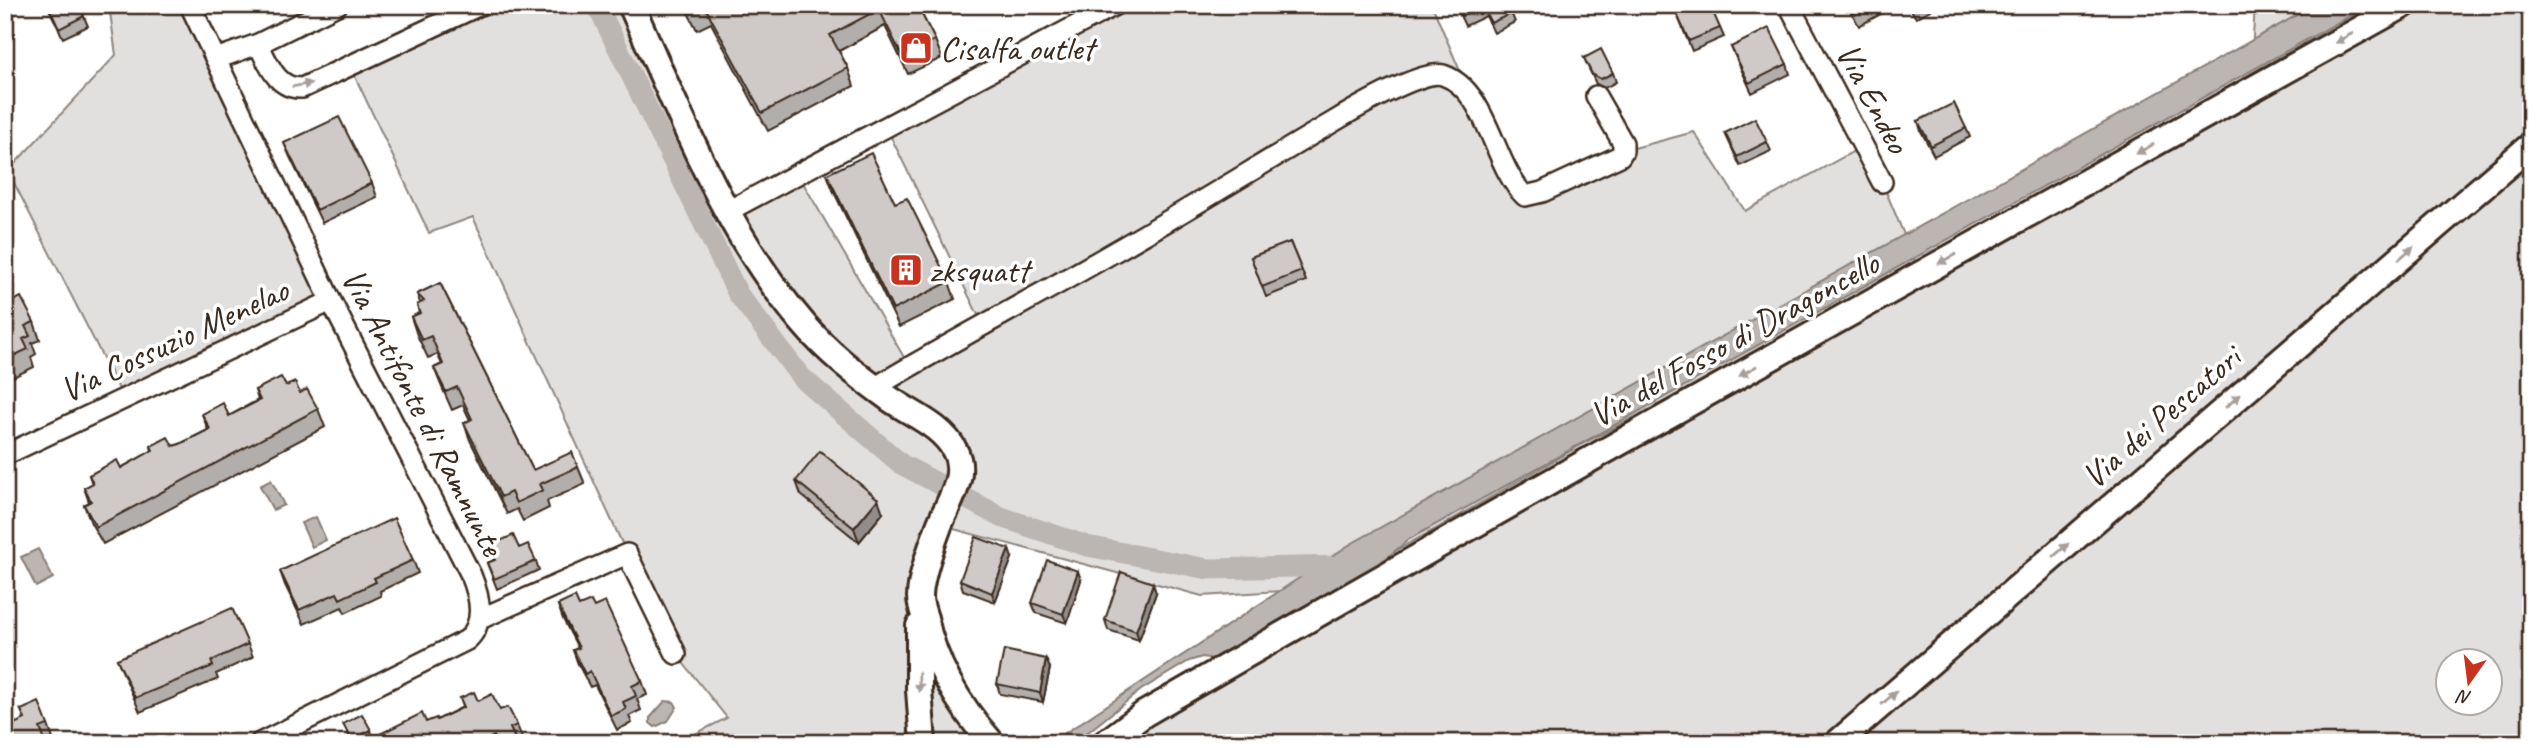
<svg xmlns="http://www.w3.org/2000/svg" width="2536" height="748" viewBox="0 0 2536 748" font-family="Caveat,sans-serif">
<rect width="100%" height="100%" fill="#fff"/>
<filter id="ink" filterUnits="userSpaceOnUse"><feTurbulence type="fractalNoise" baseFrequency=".0143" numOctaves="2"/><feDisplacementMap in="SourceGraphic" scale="14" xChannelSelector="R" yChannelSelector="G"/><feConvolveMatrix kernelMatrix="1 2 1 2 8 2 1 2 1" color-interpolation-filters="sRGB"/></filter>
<g filter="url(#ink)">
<!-- green -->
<path fill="#e2e0de" stroke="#8e857e" stroke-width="2" fill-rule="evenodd" d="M109,5H190L331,301L124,399L8,171L116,55Z
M455,5H627L728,211L798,174L909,366L983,325L886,127L1118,5H1432L1471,97L1532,195L1623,151L1694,132L1745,211L1863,146L1882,182L1915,261L1689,389L1588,441L1434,530L1327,588L1202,596L939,525L920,598L992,743H677L727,718L676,654L627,554L473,217L429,233L350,66Z
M2255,5H2372L2243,78L2252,52Z
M2404,5H2531V743H1105ZM2448,660H2490V702H2448Z"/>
<!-- water -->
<path fill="#bcb6b3" stroke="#887e77" stroke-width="2" d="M2315,5H2369L1408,540L1370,572L1220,657L1213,659L1202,657L1189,661L1141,690L1074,743H1050L1349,545Z
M271,480L284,505L273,510L260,486Z
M316,517L326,540L312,547L301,523Z
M38,549L53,578L36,587L21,557Z
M665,701L674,702L677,707L668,721L655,727L650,723V718Z"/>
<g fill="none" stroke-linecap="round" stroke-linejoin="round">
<!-- canal -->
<path stroke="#bcb6b3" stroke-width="21" d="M597,5L738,294L801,377L901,464L1001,517L1087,546L1208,569L1343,566"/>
<defs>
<path id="minor" d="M190,5L331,301L471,575C480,597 486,623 467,640L260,743
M1789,5L1882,182
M258,44C269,64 276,89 302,88L480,5
M216,59L258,44L337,5
M728,211L1115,5
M874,388C953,340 1035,298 1114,252C1188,210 1260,165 1333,122C1353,110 1422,69 1443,75C1488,90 1493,166 1525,196L1542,192L1620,156L1623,151V143L1596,96
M5,455L331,301
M480,619L627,554L676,654"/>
<path id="tertiary" d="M631,5C680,113 724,231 802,322C827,352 858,376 890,399C911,414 943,426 955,451C968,476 948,502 939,526C932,545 920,577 920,597C920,604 923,612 925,618C935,666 959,706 992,743
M919,626V690L923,743
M1105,743L1144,714C1561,473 1983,239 2404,5
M1837,743L2531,145"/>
</defs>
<!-- minor casing -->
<use href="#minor" stroke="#3b2a1e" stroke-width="24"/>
<!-- tertiary casing -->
<use href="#tertiary" stroke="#3b2a1e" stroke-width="30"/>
<!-- minor -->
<use href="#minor" stroke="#fff" stroke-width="19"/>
<!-- tertiary -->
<use href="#tertiary" stroke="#fff" stroke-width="24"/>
</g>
<!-- wall -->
<path fill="#b2aeab" stroke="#3b2a1e" stroke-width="2" d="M47,5H79L88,26L63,38Z
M684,5H917L935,40L942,58L908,74L885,26L839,51L848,68L854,86L768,131L711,23L697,30Z
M1455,5H1508L1515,22L1494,33L1486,16L1465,26Z
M1681,5L1720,28L1724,37L1692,51L1676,12L1683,9Z
M1847,5H1897L1859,26Z
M1908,5H1939L1916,18Z
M1731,47L1787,64L1790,74L1752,93Z
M1584,58L1613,73L1616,82L1605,88L1596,84Z
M1918,121L1966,128L1970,137L1934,156L1921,131Z
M1725,133L1767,142L1771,151L1740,166Z
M284,143L372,183L377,197L322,223L290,157Z
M827,174L895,203L949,282L955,299L899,327L833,190Z
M1290,242L1306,281L1266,297L1251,257Z
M440,283L533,470L578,467L585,484L547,501L549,508L523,521L517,509L507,514L470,440L464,423L470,420L463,405L452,410L441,385L434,368L442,364L437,354L428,358L417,335L411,317L419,313L417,305L420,303L417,294Z
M5,305L34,322L40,340L32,343L36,354L31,357L34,367L7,380L5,377Z
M286,386L300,393L318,409L325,427L103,544L91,523L84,505L89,502L84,488L92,484L89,475L121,468L152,451L151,446H173L180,444L208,430L202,414L229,416L258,400L255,390Z
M796,481L883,513L859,542L801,495Z
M489,546L519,548L536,561L539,570L497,589L487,563L494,560Z
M1012,558L995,602L963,590L960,580Z
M413,560L418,573L380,591L381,596L345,613L342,607L304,624L285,585L280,571Z
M1081,580L1067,623L1036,613L1032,603Z
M1156,593L1139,640L1108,630L1105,620Z
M558,605L594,607L642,681L647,695L637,699L641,710L629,716L632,723L617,730L595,685L590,687L578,664L573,650L578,648L563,619Z
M248,644L253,657L216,674L218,679L140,712L117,659Z
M1050,668L1043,702L1000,694L997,684Z
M460,698L478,701L500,710L517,725L522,738L517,741V743H378L376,736L437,720L463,707Z
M21,710L48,725L53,739L46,742V743H5L25,719Z
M343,724L371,730L372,735L358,743H353Z"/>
<!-- shaded-wall -->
<path fill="#918d8b" stroke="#3b2a1e" stroke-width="2" d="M878,499L883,513L859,542L854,528Z
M1009,549L1012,558L995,602L992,593Z
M1078,571L1081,580L1067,623L1063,614Z
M1153,583L1156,593L1139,640L1136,631Z
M1046,659L1050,668L1043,702L1040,693Z"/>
<!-- building -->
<path fill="#cfcac7" stroke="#3b2a1e" stroke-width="2" d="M48,5H79L84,16L59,29Z
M687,5H704L691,12Z
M704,5H917L935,40L902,56L879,9L830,35L848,68L762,113Z
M1457,5H1508L1512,13L1491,23L1482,6L1462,16Z
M1682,5H1710L1720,28L1689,41L1676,12L1683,9Z
M1850,5H1867L1854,12Z
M1769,28L1787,64L1749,83L1731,47Z
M1601,49L1613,73L1601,79L1592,74L1584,58Z
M1954,103L1966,128L1931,146L1918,121Z
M339,117L372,183L317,210L284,143Z
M1755,118L1767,142L1737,157L1725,133Z
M871,153L895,203L907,198L949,282L893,310L827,174Z
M1290,242L1302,271L1262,287L1251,257Z
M440,283L533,470L572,452L578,467L540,484L543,490L516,503L511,492L501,497L464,423L472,419L457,387L446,392L434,368L443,364L431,336L422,340L411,317L420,313L417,305L424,301L417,294Z
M21,297L34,322L25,326L30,336L23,339L28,349L5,360V305Z
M281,377L286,386L295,382L300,393L307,389L318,409L96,527L84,505L91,501L84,488L93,483L89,475L117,460L121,468L153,450L151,446L168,437L173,446L180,444L210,429L202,414L223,403L229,416L260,400L255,390Z
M820,451L878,499L854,528L796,481Z
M394,518L413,560L374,578L376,582L340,599L337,593L299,610L280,571Z
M513,535L519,548L528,544L536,561L494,579L487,563L495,560L489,546Z
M976,537L1009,549L992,593L960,580Z
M1047,560L1078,571L1063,614L1032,603Z
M1121,572L1153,583L1136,631L1105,620Z
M575,597L579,606L591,601L594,607L605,602L642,681L632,686L636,696L623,702L626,709L611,716L590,671L585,674L573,650L579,648L558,605Z
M232,608L248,644L211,661L213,666L135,698L117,659Z
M1004,650L1046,659L1040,693L997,684Z
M474,692L478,701L492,694L500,710L508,707L517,725L510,728L517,743H497L494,736L480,743H379L376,736L422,713L426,722L436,718L437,720L464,707L460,698Z
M39,702L48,725L40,728L45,741L41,743H5V728L25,719L21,710Z
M362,714L371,730L352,740L343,724Z"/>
<!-- one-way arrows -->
<defs><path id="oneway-solid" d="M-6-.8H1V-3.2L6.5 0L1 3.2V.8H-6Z" transform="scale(1.75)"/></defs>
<g fill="#a79f9a">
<use href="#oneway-solid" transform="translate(2344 38) rotate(151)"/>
<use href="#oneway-solid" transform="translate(302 85) rotate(-10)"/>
<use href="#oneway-solid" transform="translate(2145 149) rotate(151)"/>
<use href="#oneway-solid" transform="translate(2406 253) rotate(-41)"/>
<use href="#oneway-solid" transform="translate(1947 259) rotate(151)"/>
<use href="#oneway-solid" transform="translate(1748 371) rotate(150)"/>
<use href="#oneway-solid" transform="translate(2233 401) rotate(-41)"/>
<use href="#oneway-solid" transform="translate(2061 550) rotate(-41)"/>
<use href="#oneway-solid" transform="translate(919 682) rotate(88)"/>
<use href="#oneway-solid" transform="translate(1889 698) rotate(-41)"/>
</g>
</g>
<!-- icons -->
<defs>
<symbol id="shop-square" viewBox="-11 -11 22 22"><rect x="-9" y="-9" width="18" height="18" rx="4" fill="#c8321e" stroke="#fff"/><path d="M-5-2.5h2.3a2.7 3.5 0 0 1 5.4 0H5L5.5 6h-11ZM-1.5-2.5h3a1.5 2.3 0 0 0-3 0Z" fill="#fff"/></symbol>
<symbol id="building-square" viewBox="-11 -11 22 22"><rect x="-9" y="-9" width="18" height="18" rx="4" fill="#c8321e" stroke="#fff"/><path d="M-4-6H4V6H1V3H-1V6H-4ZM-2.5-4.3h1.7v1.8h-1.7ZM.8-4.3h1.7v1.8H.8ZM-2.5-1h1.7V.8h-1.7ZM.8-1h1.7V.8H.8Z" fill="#fff"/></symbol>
</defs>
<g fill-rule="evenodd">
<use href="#shop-square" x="897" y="29" width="38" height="38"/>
<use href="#building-square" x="887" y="251" width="38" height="38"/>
</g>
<g text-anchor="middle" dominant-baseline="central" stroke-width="7" stroke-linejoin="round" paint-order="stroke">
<!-- poi labels -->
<g font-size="35" fill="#3b2a1e" stroke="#fff" text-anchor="start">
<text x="940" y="48">Cisalfa outlet</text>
<text x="930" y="270">zksquatt</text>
</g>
<!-- street labels -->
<g font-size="35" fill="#3b2a1e" stroke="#fff">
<text transform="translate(1873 98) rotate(62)">Via Endeo</text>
<text transform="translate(1734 339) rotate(-29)">Via del Fosso di Dragoncello</text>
<text transform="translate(174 340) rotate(-25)">Via Cossuzio Menelao</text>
<text transform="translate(423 412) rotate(63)">Via Antifonte di Ramnunte</text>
<text transform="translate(2161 417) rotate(-41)">Via dei Pescatori</text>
</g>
</g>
<!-- margin -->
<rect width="2536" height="748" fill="none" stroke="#fff" stroke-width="28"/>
<rect x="14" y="14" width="2508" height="720" fill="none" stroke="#3b2a1e" stroke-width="2.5" filter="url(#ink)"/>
<!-- north arrow -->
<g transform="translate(2469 682) rotate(194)"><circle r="33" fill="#ffffff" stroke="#b1aaa5" stroke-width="2"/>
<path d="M0-5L12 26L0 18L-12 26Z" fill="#c8321e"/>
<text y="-10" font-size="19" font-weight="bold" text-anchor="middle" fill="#3b2a1e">N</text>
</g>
</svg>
